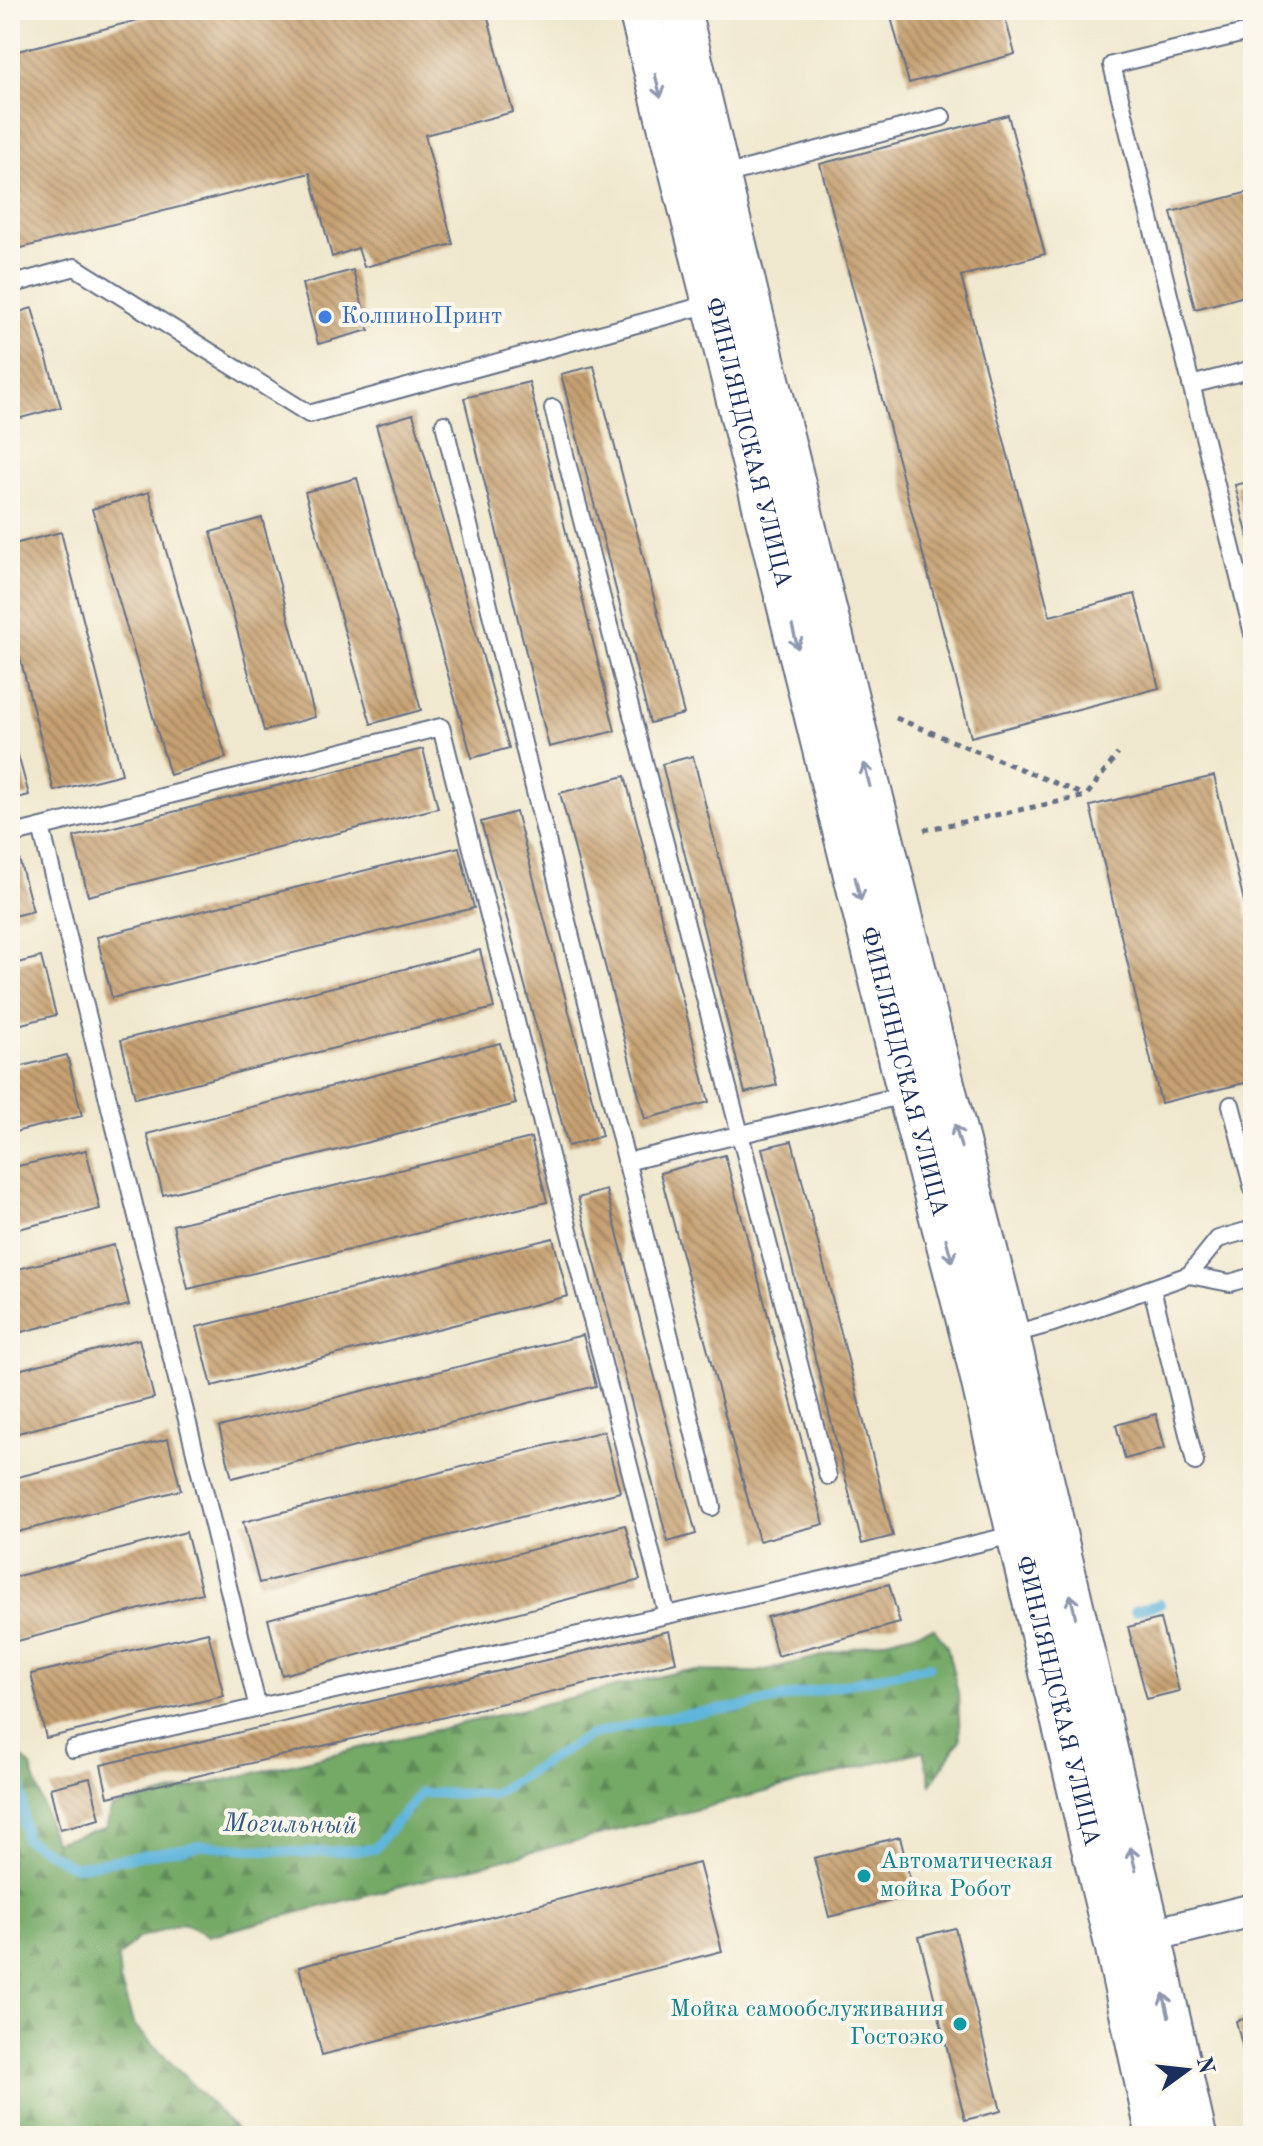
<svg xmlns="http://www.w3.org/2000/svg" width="1263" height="2146" viewBox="0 0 1263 2146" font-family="'Old Standard TT',serif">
<defs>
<pattern id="forest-firs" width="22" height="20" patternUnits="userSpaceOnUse" patternTransform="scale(2)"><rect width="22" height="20" fill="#75a966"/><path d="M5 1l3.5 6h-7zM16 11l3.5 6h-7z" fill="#5f8a57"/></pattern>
<pattern id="building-back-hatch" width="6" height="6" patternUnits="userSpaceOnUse" patternTransform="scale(2)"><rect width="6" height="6" fill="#c6a071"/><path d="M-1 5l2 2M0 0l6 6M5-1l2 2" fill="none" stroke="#a08360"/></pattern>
</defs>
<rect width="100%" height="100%" fill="#fbf7ec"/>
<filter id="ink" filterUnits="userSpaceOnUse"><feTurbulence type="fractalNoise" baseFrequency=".0125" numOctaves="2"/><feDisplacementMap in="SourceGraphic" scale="16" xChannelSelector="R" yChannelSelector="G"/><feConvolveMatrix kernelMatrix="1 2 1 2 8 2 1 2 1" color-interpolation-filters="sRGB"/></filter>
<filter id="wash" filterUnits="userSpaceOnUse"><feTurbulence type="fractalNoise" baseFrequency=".006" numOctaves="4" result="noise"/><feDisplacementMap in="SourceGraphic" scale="32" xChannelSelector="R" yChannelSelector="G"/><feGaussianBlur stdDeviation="1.8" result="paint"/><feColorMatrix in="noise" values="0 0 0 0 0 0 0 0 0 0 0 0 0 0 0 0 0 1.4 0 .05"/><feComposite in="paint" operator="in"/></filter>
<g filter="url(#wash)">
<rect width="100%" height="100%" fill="#f0e8ce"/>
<!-- forest -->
<path fill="url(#forest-firs)" stroke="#486c62" stroke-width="2" d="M934,1628L947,1646L958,1693L960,1740L931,1784L923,1751L208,1936L183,1923L136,1939L118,1958L120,1981L134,2025L242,2136H10V1745L31,1767L54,1842L105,1828L112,1807L682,1671L758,1672Z"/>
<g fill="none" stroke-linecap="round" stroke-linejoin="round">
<!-- stream -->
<path stroke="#5fb5dc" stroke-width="10" d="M1135,1611L1160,1604
M10,1763L20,1771L25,1839L74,1867L203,1845L301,1853L374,1849L420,1793L493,1794L590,1735L661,1718L746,1706L929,1666"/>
</g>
<g id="blocks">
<!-- building -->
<path fill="url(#building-back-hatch)" d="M177,10H486L513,112L425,135L453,244L364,267L358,248L332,257L310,173L10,251V53Z
M889,10H1003L1015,54L909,83Z
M1008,115L1045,254L961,276L1050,616L1135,594L1159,688L971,737L820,164Z
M1253,191V294L1195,309L1171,212Z
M353,270L369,330L318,344L302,284Z
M32,308L61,407L10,421V315Z
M594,366L684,714L650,723L561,374Z
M529,382L615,731L549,747L464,398Z
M413,414L509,748L472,758L376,425Z
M357,478L421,710L371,724L305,492Z
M1253,481V553H1252L1235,485Z
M149,492L226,758L170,775L92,509Z
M262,518L315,717L264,731L211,532Z
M61,532L122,774L54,791L10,618V545Z
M10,726L29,795L10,800Z
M423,749L438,808L88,896L74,837Z
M693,756L777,1085L745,1093L662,764Z
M625,776L709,1102L645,1119L560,793Z
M1214,776L1253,939V1081L1161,1103L1090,806Z
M516,812L602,1136L568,1146L481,822Z
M459,847L474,908L112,998L97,937Z
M18,855L33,911L10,917V857Z
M480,950L494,1008L135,1098L121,1040Z
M41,957L56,1015L10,1027V965Z
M500,1043L516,1104L163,1195L147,1134Z
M67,1055L82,1116L10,1133V1069Z
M531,1138L547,1202L188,1289L173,1225Z
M792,1141L893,1536L862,1544L762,1148Z
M86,1150L100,1209L10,1231V1168Z
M725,1155L824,1524L759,1541L660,1173Z
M606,1190L696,1534L668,1542L578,1198Z
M553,1238L568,1296L212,1386L197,1327Z
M114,1245L129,1305L10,1335V1271Z
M583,1335L596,1386L232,1478L219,1427Z
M139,1339L154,1398L10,1435V1372Z
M1156,1414L1165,1448L1125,1459L1116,1425Z
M604,1431L620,1492L259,1583L243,1522Z
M168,1439L181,1490L10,1534V1479Z
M625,1525L640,1580L282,1675L268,1619Z
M186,1532L202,1593L10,1643V1578Z
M889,1584L900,1623L777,1656L767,1617Z
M1160,1619L1179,1691L1147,1699L1128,1627Z
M669,1631L676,1662L108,1797L101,1765Z
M208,1632L224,1696L46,1738L31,1674Z
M90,1778L100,1819L60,1829L50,1788Z
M900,1837L914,1895L829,1917L814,1858Z
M699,1863L722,1951L322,2055L299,1967Z
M955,1928L1001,2111L965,2120L919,1937Z
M1253,2017V2084H1252L1236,2021Z"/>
</g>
</g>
<g filter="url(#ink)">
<use href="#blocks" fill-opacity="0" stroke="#667085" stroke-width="2"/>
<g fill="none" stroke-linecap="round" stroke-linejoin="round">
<defs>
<path id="service" d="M1253,31L1112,65L1253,634
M720,176L942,117
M10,285L75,267L309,414L713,303
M1191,385L1253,369
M553,408L828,1476
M444,424L712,1507
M41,827L258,1708
M10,835L441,727L667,1615
M1231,1105L1253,1189
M626,1162L908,1094
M1189,1275L1218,1239L1253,1229
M1152,1289L1195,1462
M1010,1335L1053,1323L1189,1275L1230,1283L1253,1276
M73,1749L853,1573L1017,1534"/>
<path id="minor" d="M1128,1941L1253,1910"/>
<g id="tertiary">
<path id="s1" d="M639,10L713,303L908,1094L973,1344L1017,1534L1115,1944L1157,2136"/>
<path d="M680,10L748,295L944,1084L1009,1335L1151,1935L1196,2136"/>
</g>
</defs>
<!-- service casing -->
<use href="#service" stroke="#667085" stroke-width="20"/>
<!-- minor casing -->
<use href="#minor" stroke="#667085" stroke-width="36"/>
<!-- tertiary casing -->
<use href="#tertiary" stroke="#667085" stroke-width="44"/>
<!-- path -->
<path stroke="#667085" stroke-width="5" stroke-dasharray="6 6" stroke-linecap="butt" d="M896,718L1084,795
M924,830L1086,796L1118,754"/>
<!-- service -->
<use href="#service" stroke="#fff" stroke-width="16"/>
<!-- minor -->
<use href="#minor" stroke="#fff" stroke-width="32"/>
<!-- tertiary -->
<use href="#tertiary" stroke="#fff" stroke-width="40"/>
</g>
<!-- one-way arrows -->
<defs><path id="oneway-shaft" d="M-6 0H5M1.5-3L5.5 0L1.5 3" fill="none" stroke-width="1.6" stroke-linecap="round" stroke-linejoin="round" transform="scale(2)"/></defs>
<g stroke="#8d97ae">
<use href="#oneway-shaft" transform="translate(658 86) rotate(76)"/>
<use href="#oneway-shaft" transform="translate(795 637) rotate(76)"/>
<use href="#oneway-shaft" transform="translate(867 775) rotate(-104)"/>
<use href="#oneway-shaft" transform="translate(858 889) rotate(76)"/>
<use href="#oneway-shaft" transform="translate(958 1136) rotate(-105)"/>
<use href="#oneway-shaft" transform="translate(949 1250) rotate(75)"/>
<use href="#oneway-shaft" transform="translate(1073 1606) rotate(-103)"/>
<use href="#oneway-shaft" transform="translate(1133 1859) rotate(-103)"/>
<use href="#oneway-shaft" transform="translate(1166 2005) rotate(-103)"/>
</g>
</g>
<!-- markers -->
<circle fill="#3f7fe0" stroke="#fbf7ec" stroke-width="3" cx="325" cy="317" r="8"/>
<g fill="#0f9aa8" stroke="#fbf7ec" stroke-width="3">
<circle cx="864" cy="1876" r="8"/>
<circle cx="960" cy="2024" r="8"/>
</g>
<g text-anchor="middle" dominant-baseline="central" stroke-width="8" stroke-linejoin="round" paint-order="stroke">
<!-- shop labels -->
<g font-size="24" fill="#366cbe" stroke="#fbf7ec" text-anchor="start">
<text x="341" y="317">КолпиноПринт</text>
</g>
<!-- street labels -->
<g font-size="24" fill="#1b2f5e" stroke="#fbf7ec">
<text stroke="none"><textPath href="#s1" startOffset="446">ФИНЛЯНДСКАЯ УЛИЦА</textPath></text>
<text stroke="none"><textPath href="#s1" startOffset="1094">ФИНЛЯНДСКАЯ УЛИЦА</textPath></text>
<text stroke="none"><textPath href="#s1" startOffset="1742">ФИНЛЯНДСКАЯ УЛИЦА</textPath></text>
</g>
<!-- culture labels -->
<g font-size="24" fill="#0d838f" stroke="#fbf7ec" text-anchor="start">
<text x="880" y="1862">Автоматическая<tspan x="880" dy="28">мойка Робот</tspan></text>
<text x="944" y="2010" text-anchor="end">Мойка самообслуживания<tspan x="944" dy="28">Гостоэко</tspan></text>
</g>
<!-- water labels -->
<g font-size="26" font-style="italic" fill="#2f5784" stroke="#fbf7ec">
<text transform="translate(290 1825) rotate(1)">Могильный</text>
</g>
</g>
<!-- margin -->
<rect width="1263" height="2146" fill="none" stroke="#fbf7ec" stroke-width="40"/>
<!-- north arrow -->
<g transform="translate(1187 2070) rotate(75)" stroke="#fbf7ec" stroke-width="6" paint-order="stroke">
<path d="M0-6L14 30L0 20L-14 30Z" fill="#1b2f5e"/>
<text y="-12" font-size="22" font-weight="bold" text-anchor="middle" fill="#1b2f5e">N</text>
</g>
</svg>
